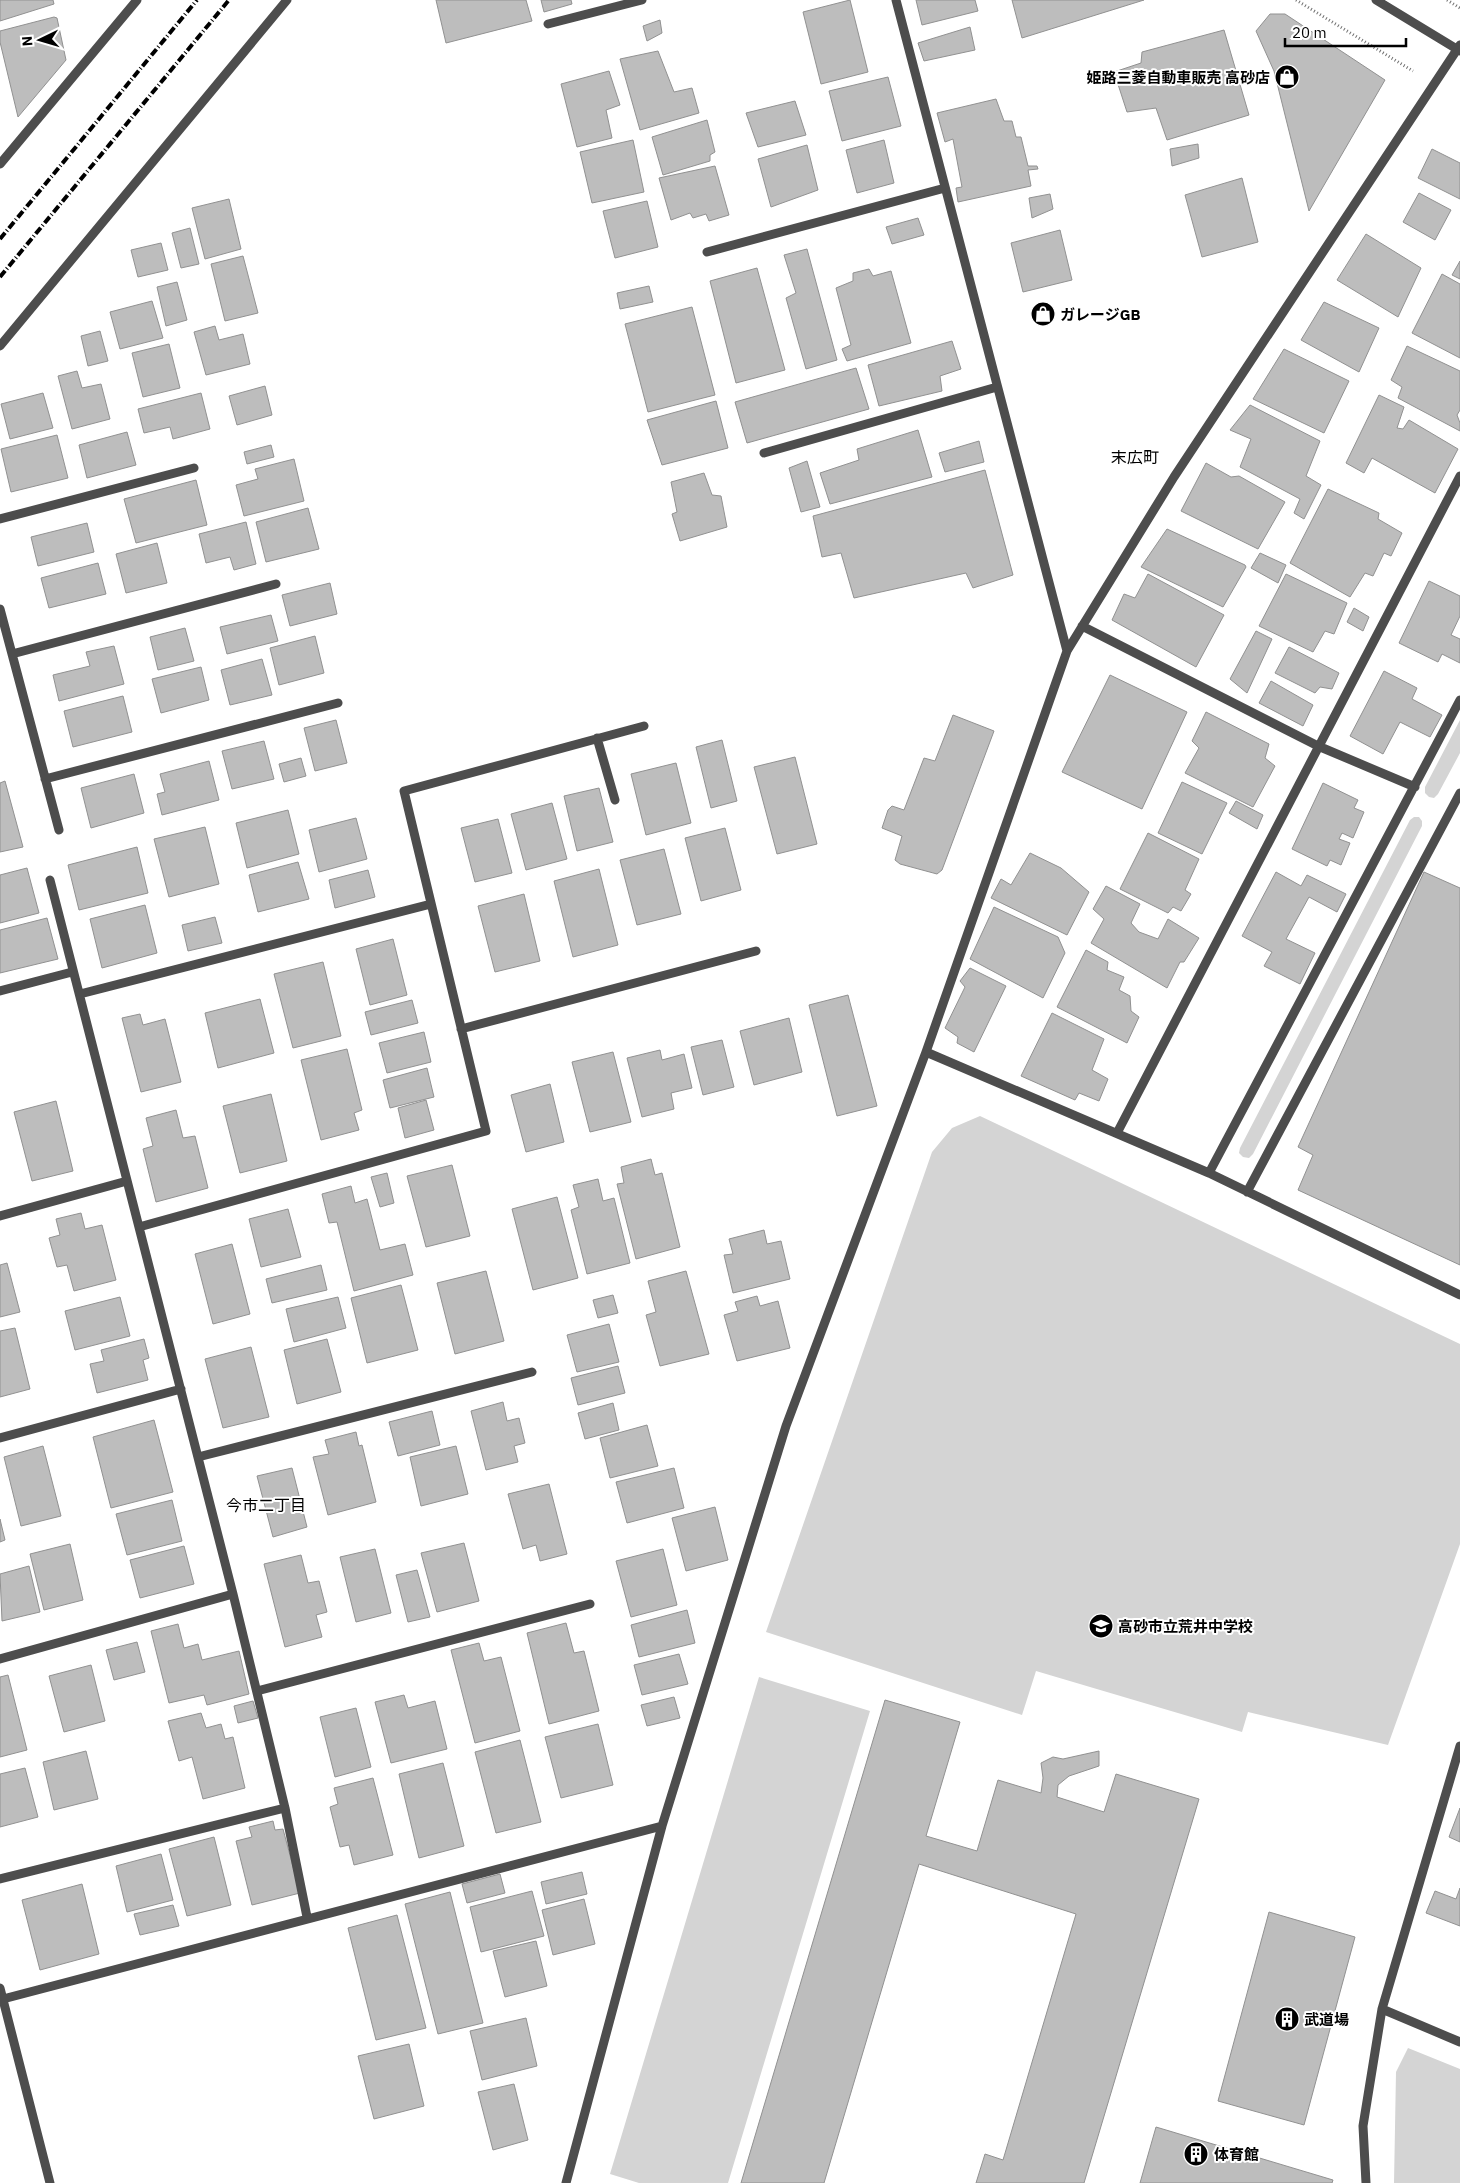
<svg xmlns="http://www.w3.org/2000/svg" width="1460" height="2183" viewBox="0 0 1460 2183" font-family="'IBM Plex Sans','Noto Sans JP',sans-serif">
<rect width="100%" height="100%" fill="#fff"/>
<!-- green -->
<path fill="#d4d4d4" d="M1460,720V753L1438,794L1434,798L1429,797L1425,793V787Z
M1414,817H1419L1422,821V826L1253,1154L1249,1158L1243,1157L1239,1153L1240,1148L1410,820Z
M980,1116L1460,1344V1544L1388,1745L1248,1712L1242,1732L1036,1671L1022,1715L766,1632L932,1152L952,1128Z
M759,1677L870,1711L728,2183H639L610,2174Z
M1408,2048L1460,2069V2183H1394L1396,2072Z"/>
<!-- building -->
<path fill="#bdbdbd" stroke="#919191" d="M0,0H53L54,4L0,21Z
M436,0H526L532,21L446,43Z
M541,0H571L572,4L544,12Z
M850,0L868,72L821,84L803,12Z
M916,0H975L978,11L922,25Z
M1012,0H1144L1022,38Z
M1270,14H1285L1385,80L1309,211L1274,71L1256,31Z
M54,17L57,18L66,60L18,117L0,42V31Z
M660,20L662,33L647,41L643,26Z
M970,27L975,50L924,61L918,43Z
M1224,30L1249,115L1167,140L1156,108L1127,112L1114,72L1141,63L1142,52Z
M658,51L674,92L692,88L699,113L640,130L620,59Z
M609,71L620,105L606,110L612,138L577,147L561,84Z
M888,77L901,126L842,141L829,91Z
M996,99L1004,121H1012L1016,137H1021L1028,166H1037L1038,169L1028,170L1031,186L958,202L956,188L962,187L953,139L945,142L937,113Z
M795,101L806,135L758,147L746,113Z
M707,120L715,152L710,155V161L663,175L652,137Z
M633,140L644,192L592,203L580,152Z
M884,140L894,183L857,193L846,150Z
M1198,144L1199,158L1172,166L1170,149Z
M807,145L818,190L771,207L758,159Z
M1432,149L1460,163V199L1418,178Z
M715,166L729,215L709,221L706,214L693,218L690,213L671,220L659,178Z
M1242,178L1258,242L1202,257L1185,195Z
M1419,193L1451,210L1435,240L1403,222Z
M1050,194L1053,209L1032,218L1029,198Z
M229,199L241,249L205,259L192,208Z
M647,201L658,247L615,258L603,211Z
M918,218L924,235L892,244L886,227Z
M190,228L199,264L181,268L172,233Z
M1060,230L1072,280L1023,292L1011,243Z
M1366,234L1421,268L1398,317L1337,280Z
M161,243L168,270L138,277L131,250Z
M807,249L837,360L806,369L786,298L796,293L784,255Z
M243,256L258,313L225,321L211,264Z
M1460,261V279L1452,275Z
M757,268L785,370L736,383L710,281Z
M869,269L873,276L891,271L911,343L847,361L842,349L851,345L836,288L853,281V273Z
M1442,274L1460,284V358L1412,333Z
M177,282L187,320L166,326L157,287Z
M649,286L653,302L620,309L617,293Z
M152,301L163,338L120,349L110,312Z
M1324,302L1379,328L1359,372L1301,340Z
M692,307L715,395L648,412L625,324Z
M215,326L219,340L243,334L250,364L206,375L194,332Z
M100,331L108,361L88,366L81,336Z
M952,341L961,369L940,376L942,391L879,406L868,365Z
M169,344L180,388L143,397L132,353Z
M1407,346L1460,371V410L1457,415L1460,423V431L1398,398L1402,387L1391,380Z
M1284,349L1349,381L1324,433L1253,399Z
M856,368L869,409L747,443L735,402Z
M77,371L82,388L101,384L110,419L72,429L58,376Z
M265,386L272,415L237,425L229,396Z
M43,393L53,428L10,439L1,404Z
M201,393L210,429L173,439L170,427L144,433L138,409Z
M1379,395L1404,407L1397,428L1403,429L1409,420L1458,449L1435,493L1372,458L1364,473L1346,463Z
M716,401L728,448L662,465L647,420Z
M1250,405L1320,441L1306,476L1321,485L1304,519L1294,513L1300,499L1240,467L1251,439L1230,430Z
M918,430L932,477L830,504L820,473L859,460L857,449Z
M127,432L136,465L87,478L79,445Z
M57,435L68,478L11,492L1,449Z
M979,441L984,462L945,472L939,453Z
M271,445L274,457L247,464L244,452Z
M294,459L304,501L244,516L236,485L258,479L255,469Z
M807,461L820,507L801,512L789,468Z
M1206,463L1231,477L1239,476L1285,502L1258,549L1181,511Z
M985,470L1013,575L973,588L966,573L854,598L841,553L822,557L813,516Z
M704,473L712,495L721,496L727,527L680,541L672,514L677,512L671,482Z
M196,480L207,525L136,543L124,499Z
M1328,489L1379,513L1378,519L1402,533L1391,556L1384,553L1373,576L1365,573L1350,597L1290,563Z
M308,508L319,549L266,562L256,522Z
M246,522L256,564L234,570L230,557L206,563L199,534Z
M87,523L94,552L38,566L31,537Z
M1167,529L1245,565L1246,567L1223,607L1141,567Z
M157,543L167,583L126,593L116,554Z
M1260,553L1286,565L1278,583L1251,568Z
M98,563L106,594L49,608L41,578Z
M1148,574L1224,615L1196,667L1112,620L1124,594L1135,598Z
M1286,574L1347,603L1334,634L1325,631L1313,652L1259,626Z
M1429,581L1460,596V616L1451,635L1460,639V663L1442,654L1438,662L1399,643Z
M330,583L337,614L290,626L282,595Z
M1354,608L1369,617L1363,631L1347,622Z
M271,615L278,641L227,654L220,627Z
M185,628L194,661L158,670L150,637Z
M1256,631L1272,639L1247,693L1230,679Z
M315,636L324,673L279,685L270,648Z
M114,646L124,684L59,701L53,675L90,666L86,652Z
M1289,647L1339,673L1332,689L1320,687L1315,693L1275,673Z
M262,659L272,695L230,705L221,670Z
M201,667L209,700L161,713L152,679Z
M1384,671L1417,688L1412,699L1442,715L1430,737L1400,722L1383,754L1350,736Z
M1110,675L1187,712L1142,809L1062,772Z
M1271,681L1313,705L1303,726L1259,703Z
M123,696L132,732L73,747L64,711Z
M1206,712L1269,744L1265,758L1275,766L1253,807L1185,773L1199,748L1192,741Z
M953,715L994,731L942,870L937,874L900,864L895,860L902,836L882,828L888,810L892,806L904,810L924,758L935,761Z
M336,720L347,763L315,771L304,728Z
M722,740L737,801L711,808L696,747Z
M264,741L274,779L232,789L222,751Z
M795,757L817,844L777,854L754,767Z
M301,758L306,776L284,782L279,764Z
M209,761L219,800L162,815L157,794L165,792L160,774Z
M676,763L691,823L646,835L631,774Z
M134,774L144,813L91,828L81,788Z
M5,781L23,847L0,852V783Z
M1182,782L1227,803L1202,854L1158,833Z
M1323,783L1358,800L1354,808L1364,812L1353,838L1342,833L1339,839L1350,843L1341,865L1330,860L1327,866L1292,849Z
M599,788L613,842L577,851L564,796Z
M1236,801L1263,815L1257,829L1229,813Z
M552,803L567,859L526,870L511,814Z
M288,810L299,854L247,868L236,823Z
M356,818L367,859L319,872L309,830Z
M498,819L512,873L475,882L461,828Z
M205,827L219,884L169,897L154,839Z
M725,828L741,890L701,901L685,838Z
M1148,833L1199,859L1185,890L1191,894L1181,911L1173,907L1168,913L1120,889Z
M137,847L148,893L79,910L68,865Z
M664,849L681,914L637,925L620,860Z
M1030,853L1061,868L1089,892L1067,935L991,898L1001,879L1011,885Z
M298,862L309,899L258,912L249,875Z
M27,868L39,913L0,923V875Z
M599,869L618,945L573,957L554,881Z
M368,870L375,897L335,908L329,880Z
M1276,872L1301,886L1307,875L1346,894L1337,912L1309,897L1286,939L1315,953L1300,984L1264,966L1272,952L1242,936Z
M1424,872L1460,888V1265L1298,1190L1313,1155L1298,1147Z
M1106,886L1140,904L1131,923L1139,932L1158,939L1168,919L1199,938L1184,962H1180L1167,988L1091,943L1104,919L1093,909Z
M524,894L540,961L495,972L478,906Z
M145,905L157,953L102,968L90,919Z
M994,907L1058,937L1065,953L1043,998L970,959Z
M215,917L222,943L188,951L182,925Z
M47,918L58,959L0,973V930Z
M393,939L407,995L370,1005L356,949Z
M1086,950L1108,962L1107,970L1124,977L1119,990L1130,996L1131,1011L1139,1017L1127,1043L1057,1007Z
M323,962L341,1036L293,1048L274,974Z
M970,968L1006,986L974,1052L957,1043L958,1037L945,1028L965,987L960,981Z
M848,995L877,1106L837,1116L809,1005Z
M260,999L274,1053L218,1068L205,1013Z
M412,1000L418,1023L371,1035L365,1012Z
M1052,1013L1104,1039L1092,1070L1108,1079L1099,1101L1079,1093L1075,1100L1021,1076Z
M140,1014L143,1025L165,1019L181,1082L141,1092L122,1018Z
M789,1018L802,1072L754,1085L740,1031Z
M424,1032L431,1062L387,1073L379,1043Z
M722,1040L734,1087L703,1095L691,1047Z
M347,1049L362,1110L354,1113L359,1130L321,1140L301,1060Z
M660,1050L662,1060L684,1054L692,1088L671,1093L674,1109L642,1117L627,1058Z
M613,1052L631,1122L590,1132L572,1062Z
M427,1068L434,1097L390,1108L383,1080Z
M550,1084L564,1142L526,1152L511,1095Z
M271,1094L287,1161L240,1173L223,1106Z
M426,1100L434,1130L405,1138L398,1108Z
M56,1101L73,1171L32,1181L14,1112Z
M176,1110L183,1138L195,1136L208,1188L156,1202L143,1149L153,1146L146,1118Z
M651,1159L655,1175L662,1173L680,1247L636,1259L617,1184L624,1183L621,1167Z
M452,1165L470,1236L426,1247L407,1176Z
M387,1173L394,1203L380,1207L371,1177Z
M598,1179L603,1201L614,1198L630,1263L587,1274L571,1210L579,1207L573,1185Z
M351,1186L355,1203L367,1199L380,1250L405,1244L413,1275L354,1291L337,1222L329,1223L322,1194Z
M557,1197L578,1278L533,1290L512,1209Z
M288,1209L301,1257L261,1267L249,1219Z
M81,1213L85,1229L102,1225L116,1280L74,1291L67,1265L57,1267L49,1238L60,1235L56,1219Z
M764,1230L767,1244L781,1241L790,1279L733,1293L724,1255L733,1254L729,1239Z
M232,1244L250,1314L213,1324L195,1254Z
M7,1263L20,1312L0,1317V1265Z
M321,1265L327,1290L272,1303L266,1279Z
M486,1271L504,1341L455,1354L437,1283Z
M686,1271L709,1354L660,1366L646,1315L656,1312L648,1281Z
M401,1285L418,1350L367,1363L351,1298Z
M613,1295L618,1313L598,1318L593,1300Z
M757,1296L760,1306L778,1301L790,1348L737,1361L724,1315L738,1311L735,1302Z
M120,1297L130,1336L75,1350L65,1311Z
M338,1297L346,1328L294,1342L286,1309Z
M609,1324L619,1362L577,1372L567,1335Z
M15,1328L30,1389L0,1397V1331Z
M144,1339L149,1358L143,1360L148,1380L97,1393L90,1364L104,1361L101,1350Z
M327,1339L341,1392L297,1404L284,1350Z
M251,1347L269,1417L223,1428L205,1359Z
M618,1366L625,1393L578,1405L571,1378Z
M503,1402L507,1421L519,1418L525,1443L514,1446L518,1462L486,1470L471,1411Z
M613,1403L619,1430L585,1439L578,1413Z
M432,1411L440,1445L398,1456L389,1422Z
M154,1420L173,1492L111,1508L93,1437Z
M647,1425L658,1466L610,1478L600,1438Z
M356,1432L359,1446L362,1445L376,1502L328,1515L313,1457L329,1454L325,1440Z
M43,1446L61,1516L21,1526L4,1457Z
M456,1446L468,1494L421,1506L410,1457Z
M292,1468L307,1527L273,1537L257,1476Z
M674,1468L684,1508L627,1523L616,1482Z
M549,1484L567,1554L540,1561L536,1545L523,1549L508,1494Z
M172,1500L182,1541L127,1555L116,1514Z
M715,1507L728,1560L686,1571L672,1518Z
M0,1519L5,1540L0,1542Z
M464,1543L479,1601L437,1612L421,1553Z
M70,1544L83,1600L44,1610L30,1554Z
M184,1546L194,1584L140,1598L130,1560Z
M375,1549L391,1613L356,1622L340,1557Z
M663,1549L677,1605L631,1617L616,1561Z
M301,1555L308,1583L319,1581L327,1612L316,1615L322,1637L285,1647L264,1564Z
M29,1566L40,1612L2,1621L0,1574Z
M417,1570L430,1617L408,1622L396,1575Z
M687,1610L695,1643L639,1657L631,1625Z
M566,1623L574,1653L584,1651L599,1711L549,1724L527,1633Z
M178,1624L184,1648L198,1644L202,1660L239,1651L249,1694L207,1705L204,1695L169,1703L151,1631Z
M137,1642L145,1672L114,1680L106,1650Z
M479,1643L484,1661L501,1657L520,1731L475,1743L451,1650Z
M679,1654L688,1684L642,1695L634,1665Z
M91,1665L105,1721L64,1732L49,1676Z
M8,1675L27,1750L0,1757V1677Z
M404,1695L408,1708L435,1701L447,1749L391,1763L375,1702Z
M674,1697L680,1718L647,1726L641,1705Z
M885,1700L960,1722L926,1836L977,1851L998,1780L1041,1793L1043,1778L1041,1763L1053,1757L1063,1759L1099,1751V1766L1069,1776L1058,1785L1057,1797L1104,1812L1116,1774L1199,1799L1084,2183H976L985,2154L1003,2160L1076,1914L919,1864L824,2183H741Z
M253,1701L258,1718L238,1723L234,1706Z
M356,1708L371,1767L335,1777L320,1717Z
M201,1713L206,1728L221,1724L225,1739L233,1737L245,1788L203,1799L192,1757L179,1761L168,1721Z
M598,1724L613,1785L561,1798L545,1737Z
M520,1740L541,1822L496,1833L475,1752Z
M86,1751L98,1799L54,1810L43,1762Z
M443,1763L464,1846L419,1858L399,1774Z
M25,1768L38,1817L0,1827V1774Z
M373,1778L393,1855L354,1865L349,1845L340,1847L330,1807L338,1804L334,1788Z
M1460,1808V1842L1449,1837Z
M273,1821L275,1830L283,1829L300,1893L252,1905L236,1841L252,1837L249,1827Z
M214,1837L231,1905L187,1916L169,1849Z
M161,1854L173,1900L127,1912L116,1866Z
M582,1872L587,1894L546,1904L541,1882Z
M500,1874L505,1893L467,1903L462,1884Z
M82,1884L99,1954L40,1970L22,1900Z
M1460,1888V1926L1426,1913L1435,1891L1456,1899Z
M532,1891L544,1936L481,1952L470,1907Z
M450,1892L483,2023L438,2034L405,1904Z
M584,1899L595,1944L553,1955L542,1910Z
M173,1905L179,1926L140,1935L134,1914Z
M1269,1912L1355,1937L1304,2125L1218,2101Z
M397,1915L426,2028L376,2040L348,1928Z
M536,1941L547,1986L505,1997L493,1951Z
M526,2018L537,2066L482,2080L470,2031Z
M409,2044L424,2106L374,2119L358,2056Z
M514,2084L528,2140L493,2150L478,2092Z
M1156,2127L1333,2180L1332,2183H1140Z"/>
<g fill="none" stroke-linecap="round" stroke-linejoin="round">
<!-- path -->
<path stroke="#6f6f6f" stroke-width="3" stroke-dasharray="1 2.5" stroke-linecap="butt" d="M1296,0L1413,71
M1447,0L1460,8"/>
<!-- minor -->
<path stroke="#4d4d4d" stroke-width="9" d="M896,0L1067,651
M1376,0L1460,51
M548,24L642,0
M0,164L137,0
M707,252L945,188
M0,346L287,0
M764,453L997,387
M0,519L194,468
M0,609L59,830
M1082,626L1318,746L1415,787
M12,654L276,584
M597,738L615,800
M45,779L338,703
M50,880L233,1594L285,1808L307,1917
M0,991L72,972
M80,994L431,904
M461,1029L756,951
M926,1052L1209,1173L1460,1295
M1117,1133L1460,476
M1209,1173L1460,700
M1247,1192L1460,793
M0,1216L127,1181
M139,1227L486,1131L404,791L644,726
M0,1438L181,1389
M198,1457L532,1372
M0,1659L233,1594
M257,1691L590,1604
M0,1879L285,1808
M0,1988L50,2183
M3,1999L662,1826
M1382,2009L1460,2042
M566,2183L662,1826L786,1426L926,1052L1067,651L1174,477L1460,45
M1366,2183L1363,2126L1382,2009L1460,1746"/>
<!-- rail -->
<path stroke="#000" stroke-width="4" stroke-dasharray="8 2.5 1 2.5" stroke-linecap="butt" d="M0,239L197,0
M0,277L229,0"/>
</g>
<!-- icons -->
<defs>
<symbol id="shop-disc" viewBox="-11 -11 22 22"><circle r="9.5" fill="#000" stroke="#fff"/><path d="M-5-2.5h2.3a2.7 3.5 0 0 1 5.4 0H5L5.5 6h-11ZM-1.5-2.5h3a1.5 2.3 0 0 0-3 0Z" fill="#fff"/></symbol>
<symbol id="school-disc" viewBox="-11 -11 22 22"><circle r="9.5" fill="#000" stroke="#fff"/><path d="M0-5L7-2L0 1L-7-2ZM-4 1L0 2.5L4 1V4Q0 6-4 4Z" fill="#fff"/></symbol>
<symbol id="building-disc" viewBox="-11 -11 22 22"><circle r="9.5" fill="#000" stroke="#fff"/><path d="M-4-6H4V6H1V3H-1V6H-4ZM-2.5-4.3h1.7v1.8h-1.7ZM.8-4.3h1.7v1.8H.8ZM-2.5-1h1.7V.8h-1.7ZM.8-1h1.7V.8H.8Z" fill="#fff"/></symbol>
</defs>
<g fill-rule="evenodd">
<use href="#shop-disc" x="1273" y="63" width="28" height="28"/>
<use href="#shop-disc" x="1029" y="300" width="28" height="28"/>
<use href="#school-disc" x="1087" y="1612" width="28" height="28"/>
<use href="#building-disc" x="1273" y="2005" width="28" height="28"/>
<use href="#building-disc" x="1182" y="2140" width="28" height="28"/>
</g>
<g text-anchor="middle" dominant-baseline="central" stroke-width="4" stroke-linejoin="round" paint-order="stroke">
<!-- poi labels -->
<g font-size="15" font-weight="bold" fill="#000" stroke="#fff" text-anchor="start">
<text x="1270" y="77" text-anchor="end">姫路三菱自動車販売 高砂店</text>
<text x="1060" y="314">ガレージGB</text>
<text x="1118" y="1626">高砂市立荒井中学校</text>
<text x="1304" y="2019">武道場</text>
<text x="1214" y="2154">体育館</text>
</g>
<!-- neighbourhood labels -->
<g font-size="16" fill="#000" stroke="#fff">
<text x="1135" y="457">末広町</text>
<text x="266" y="1505">今市二丁目</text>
</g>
</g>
<!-- north arrow -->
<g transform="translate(40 40) rotate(265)" stroke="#ffffff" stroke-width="4" paint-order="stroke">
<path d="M0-4L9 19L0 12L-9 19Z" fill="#000000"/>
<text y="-8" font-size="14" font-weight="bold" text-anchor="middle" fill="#000000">N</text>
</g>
<!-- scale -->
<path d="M1285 38v8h121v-8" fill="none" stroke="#000000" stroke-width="2.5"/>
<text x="1292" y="38" font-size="15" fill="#000000" stroke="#ffffff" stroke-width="4" paint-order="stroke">20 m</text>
</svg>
